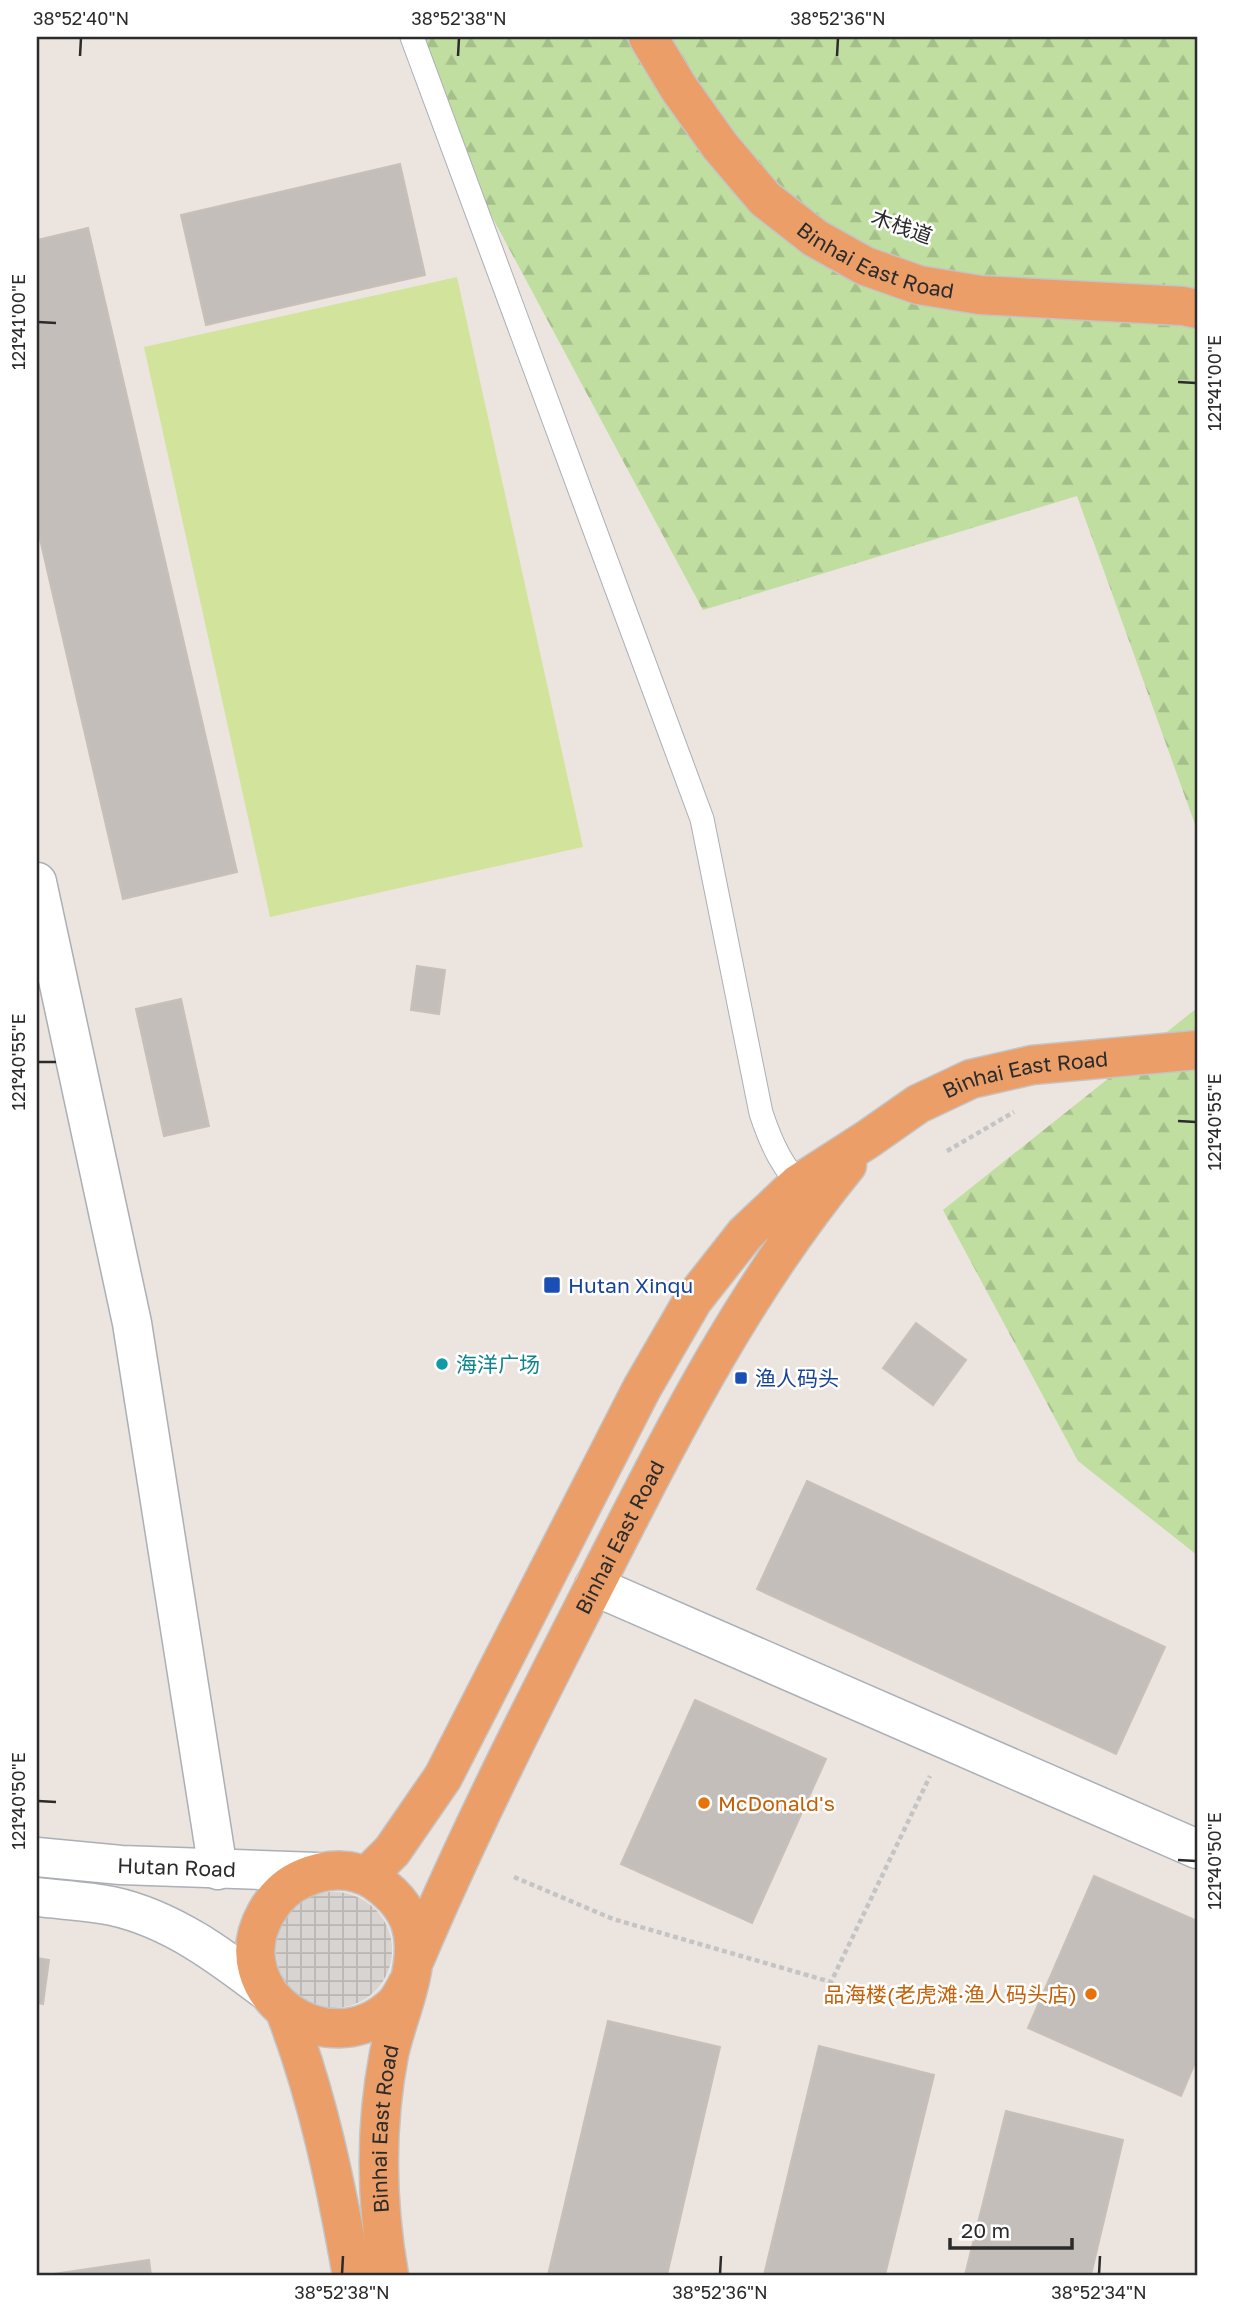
<svg xmlns="http://www.w3.org/2000/svg" width="1234" height="2312" viewBox="0 0 1234 2312" font-family="'Golos Text','Noto Sans SC',sans-serif">
<defs>
<pattern id="forest-firs" width="22" height="20" patternUnits="userSpaceOnUse" patternTransform="scale(1.75)"><rect width="22" height="20" fill="#c0dea0"/><path d="M5 1l3.5 6h-7zM16 11l3.5 6h-7z" fill="#a5bf8a"/></pattern>
<pattern id="plaza-grid" width="8" height="8" patternUnits="userSpaceOnUse" patternTransform="scale(1.75)"><rect width="8" height="8" fill="#d8d4d1"/><path d="M0 4h8M4 0v8" fill="none" stroke="#bab6b4"/></pattern>
</defs>
<rect width="100%" height="100%" fill="#ece4df"/>
<!-- forest -->
<path fill="url(#forest-firs)" d="M416,37H1197V830L1077,496L703,610L453,144Z
M1197,1008V1555L1078,1461L943,1210Z"/>
<!-- pitch -->
<path fill="#d2e49c" d="M457,277L583,847L270,917L144,347Z"/>
<!-- plaza -->
<path fill="url(#plaza-grid)" d="M276 1950a58 58 0 1 1 116 0a58 58 0 1 1-116 0Z"/>
<!-- building -->
<path fill="#c4bebb" stroke="#c7bfb8" stroke-width="2" d="M400,164L425,275L206,325L181,215Z
M88,228L237,872L123,899L37,526V240Z
M417,966L445,970L439,1014L411,1010Z
M181,999L209,1126L164,1136L136,1009Z
M916,1323L966,1360L933,1405L883,1368Z
M807,1481L1165,1647L1116,1754L757,1589Z
M695,1700L826,1759L752,1923L621,1864Z
M1094,1876L1197,1921V2058L1181,2096L1028,2028Z
M37,1958L49,1960L43,2004L37,2003Z
M608,2021L720,2047L667,2275H548Z
M819,2046L934,2075L885,2275H764Z
M1006,2111L1123,2140L1091,2275H965Z
M149,2260L151,2275H47Z"/>
<g fill="none" stroke-linecap="round" stroke-linejoin="round">
<defs>
<path id="service" d="M412,37L702,819L761,1113C771,1143 783,1171 808,1192"/>
<path id="minor" d="M37,882L132,1323L218,1870
M594,1586L1197,1849"/>
<g id="secondary">
<path id="s1" d="M37,1857L121,1865L317,1872"/>
<path d="M37,1897C62,1900 88,1901 112,1906C172,1919 222,1957 269,1993"/>
</g>
<g id="trunk">
<path id="s2" d="M648,37L678,87L720,146L765,199L815,238L865,266L919,285L980,295L1183,306L1197,309"/>
<path id="s3" d="M367,1876L392,1851L443,1777L642,1388L693,1300L745,1234L798,1184L868,1139L918,1104L971,1079L1032,1065L1197,1050"/>
<path id="s4" d="M415,1959C471,1827 536,1700 601,1573C675,1428 743,1292 847,1165"/>
<path d="M285,2011C318,2097 336,2185 352,2275"/>
<path id="s5" d="M389,2275C376,2202 375,2127 389,2054C397,2017 419,1973 413,1935C410,1912 394,1894 375,1881C353,1867 327,1868 304,1878C287,1885 275,1897 266,1913C221,1992 328,2068 394,2005C400,1999 404,1990 408,1983"/>
</g>
</defs>
<!-- service casing -->
<use href="#service" stroke="#abafb6" stroke-width="25"/>
<!-- minor casing -->
<use href="#minor" stroke="#abafb6" stroke-width="41"/>
<!-- secondary casing -->
<use href="#secondary" stroke="#abafb6" stroke-width="41"/>
<!-- trunk casing -->
<use href="#trunk" stroke="#c4c4c4" stroke-width="41"/>
<!-- path -->
<path stroke="#c4c4c4" stroke-width="4.5" stroke-dasharray="5 3.5" stroke-linecap="butt" d="M947,1151L1014,1112
M514,1877L613,1919L831,1982L930,1776"/>
<!-- service -->
<use href="#service" stroke="#fff" stroke-width="23"/>
<!-- minor -->
<use href="#minor" stroke="#fff" stroke-width="38"/>
<!-- secondary -->
<use href="#secondary" stroke="#fff" stroke-width="38"/>
<!-- trunk -->
<use href="#trunk" stroke="#eb9e67" stroke-width="38"/>
</g>
<!-- ticks -->
<path fill="none" stroke="#2b2b2b" stroke-width="2.5" d="M80,56L81,38M458,56L459,38M837,56L838,38M38,322L56,323M1178,382L1196,383M38,1062H56M1178,1121L1196,1122M38,1801L56,1802M1178,1860L1196,1861M342,2274L343,2256M720,2274L721,2256M1099,2274L1100,2256"/>
<!-- markers -->
<g fill="#1a4fb4" stroke="#fff" stroke-width="2.5">
<rect x="543" y="1276" width="18" height="18" rx="3.5"/>
<rect x="734" y="1371" width="14" height="14" rx="3.5"/>
</g>
<circle fill="#0f9aa8" stroke="#fff" stroke-width="2.5" cx="442" cy="1364" r="7"/>
<g fill="#e8710a" stroke="#fff" stroke-width="2.5">
<circle cx="704" cy="1803" r="7"/>
<circle cx="1091" cy="1994" r="7"/>
</g>
<g text-anchor="middle" dominant-baseline="central" stroke-width="5" stroke-linejoin="round" paint-order="stroke">
<!-- street labels -->
<g font-size="21" fill="#2b2b2b" stroke="#fff">
<text transform="translate(902 226) rotate(20)">木栈道</text>
<text stroke="none"><textPath href="#s2" startOffset="329">Binhai East Road</textPath></text>
<text stroke="none"><textPath href="#s3" startOffset="1078">Binhai East Road</textPath></text>
<text stroke="none"><textPath href="#s4" startOffset="469">Binhai East Road</textPath></text>
<text stroke="none"><textPath href="#s1" startOffset="140">Hutan Road</textPath></text>
<text stroke="none"><textPath href="#s5" startOffset="147">Binhai East Road</textPath></text>
</g>
<!-- transit labels -->
<g font-size="21" fill="#164399" stroke="#fff" text-anchor="start">
<text x="568" y="1285">Hutan Xinqu</text>
<text x="755" y="1378">渔人码头</text>
</g>
<!-- culture labels -->
<g font-size="21" fill="#0d838f" stroke="#fff" text-anchor="start">
<text x="456" y="1364">海洋广场</text>
</g>
<!-- food labels -->
<g font-size="21" fill="#c56008" stroke="#fff" text-anchor="start">
<text x="718" y="1803">McDonald's</text>
<text x="1077" y="1994" text-anchor="end">品海楼(老虎滩·渔人码头店)</text>
</g>
</g>
<!-- border -->
<rect width="1234" height="2312" fill="none" stroke="#ffffff" stroke-width="77"/>
<!-- scale -->
<path d="M950 2238v10h122v-10" fill="none" stroke="#2b2b2b" stroke-width="3.5"/>
<text x="961" y="2238" font-size="21" fill="#2b2b2b" stroke="#ffffff" stroke-width="5" paint-order="stroke">20 m</text>
<rect x="38" y="38" width="1158" height="2236" fill="none" stroke="#2b2b2b" stroke-width="2.5"/>
<g font-size="18" text-anchor="middle" fill="#2b2b2b">
<text x="81" y="25">38°52'40"N</text>
<text x="459" y="25">38°52'38"N</text>
<text x="838" y="25">38°52'36"N</text>
<text transform="translate(19 322) rotate(-90)" y="6">121°41'00"E</text>
<text transform="translate(1215 383) rotate(-90)" y="6">121°41'00"E</text>
<text transform="translate(19 1062) rotate(-90)" y="6">121°40'55"E</text>
<text transform="translate(1215 1122) rotate(-90)" y="6">121°40'55"E</text>
<text transform="translate(19 1801) rotate(-90)" y="6">121°40'50"E</text>
<text transform="translate(1215 1861) rotate(-90)" y="6">121°40'50"E</text>
<text x="342" y="2299">38°52'38"N</text>
<text x="720" y="2299">38°52'36"N</text>
<text x="1099" y="2299">38°52'34"N</text>
</g>
</svg>
